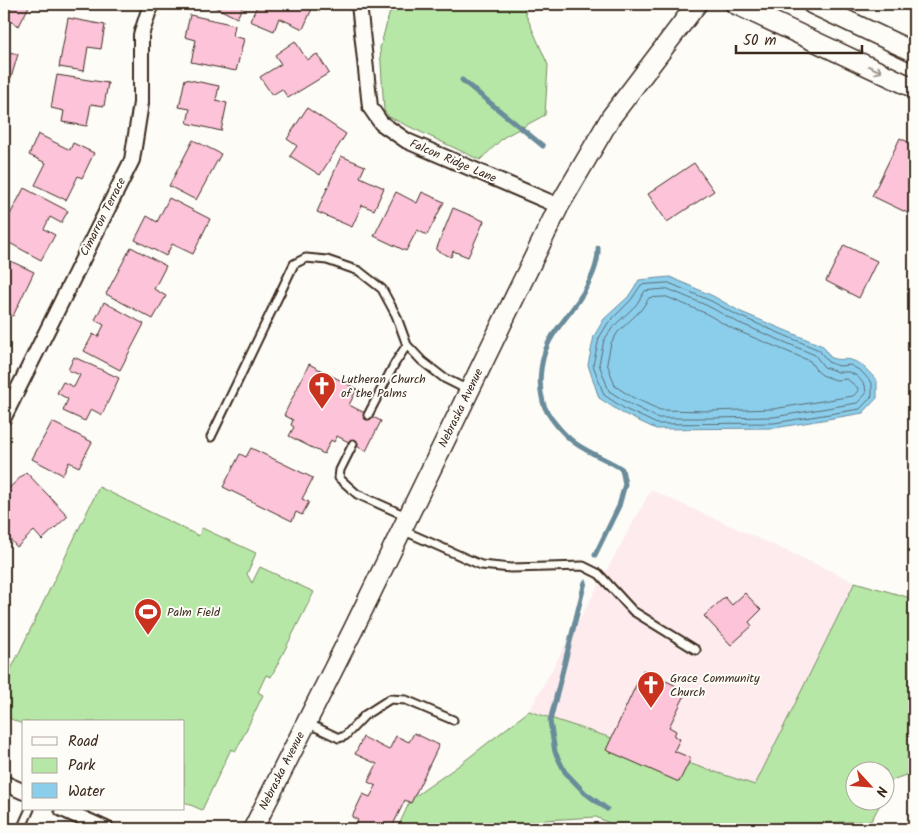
<svg xmlns="http://www.w3.org/2000/svg" width="918" height="833" viewBox="0 0 918 833" font-family="Kalam,sans-serif">
<rect width="100%" height="100%" fill="#fdfcf7"/>
<filter id="ink" filterUnits="userSpaceOnUse"><feTurbulence type="fractalNoise" baseFrequency=".02" numOctaves="2"/><feDisplacementMap in="SourceGraphic" scale="10" xChannelSelector="R" yChannelSelector="G"/><feConvolveMatrix kernelMatrix="1 2 1 2 8 2 1 2 1" color-interpolation-filters="sRGB"/></filter>
<g filter="url(#ink)">
<!-- built -->
<path fill="#fdebee" d="M651,490L855,582L755,785L529,711Z"/>
<!-- green -->
<path fill="#b6e7a6" stroke="#788862" d="M392,4H523L526,15L548,65L545,115L504,137L480,160L389,117L384,111L380,48Z
M99,487L199,536L202,528L256,553L247,574L252,583L260,567L314,592L271,677L266,675L258,692L263,695L236,751L231,749L202,810L184,802V722H24V725L7,717L4,709V684Z
M855,582L914,599V772L892,780L886,793V770H856V800L882,801L871,821L799,824L789,829H623L596,817L545,820L539,829H397L411,799L458,766L529,711L755,785Z"/>
<!-- water -->
<path fill="#8bceec" stroke="#6b8c9a" d="M670,277L713,296L741,312L823,346L831,358C840,361 844,358 851,360C862,363 870,373 877,381V398L863,413L775,428L656,429L622,413L599,398L588,365L594,336L604,319L628,297L639,280Z"/>
<g fill="none" stroke-linecap="round" stroke-linejoin="round">
<!-- shore -->
<path stroke="#5b6c70" stroke-width="1" d="M669,283L711,301L739,316L819,350L828,362L839,366L850,365L861,371L872,383V396L860,409L774,423L657,424L625,409L604,395L593,365L599,338L608,323L631,300L641,285Z
M668,289L708,306L737,322L815,355L824,367L838,372H849L857,376L865,385L866,394L857,403L774,417L709,418H658L628,403L609,391L599,364L604,340L613,327L636,305L645,291Z
M667,297L705,313L733,329L810,361L816,370L822,375L836,380L847,379L858,388V391L853,396L773,409L709,411L660,410L632,397L615,386L607,363L611,343L618,332L641,310L649,298Z"/>
<!-- stream -->
<path stroke="#6b8c9a" stroke-width="5" d="M462,80L543,146
M595,555L619,506L625,484L622,469C607,459 590,454 575,443C564,435 546,415 543,402C537,381 541,353 553,335C561,323 570,313 578,301C588,286 599,267 598,248
M585,582L550,721L555,752L565,772L585,793L607,809"/>
</g>
<!-- building -->
<path fill="#fcc3d9" stroke="#3b2a1e" d="M4,4H30L19,26L4,18Z
M209,4H244L237,18Z
M258,4H314L303,29L279,18L274,31L250,21Z
M190,15L235,25L233,36L244,39L236,71L191,62L196,40L185,37Z
M68,18L105,25L101,49L88,47L84,71L59,67Z
M295,41L307,60L317,54L329,73L288,98L282,89L272,95L260,77L281,64L275,55Z
M4,51L18,54L11,78L4,76Z
M57,75L108,83L104,106L91,104L87,126L62,122L64,111L51,108Z
M185,79L219,86L216,100L227,103L221,131L187,123L190,109L179,107Z
M307,108L346,134L320,175L290,156L297,146L287,139Z
M38,134L70,150L73,143L94,153L82,178L78,176L66,200L35,185L46,163L29,155Z
M900,138L914,145V182L913,185H914V216L872,196Z
M193,140L221,154L196,200L169,186Z
M341,156L365,166L360,177L384,188L374,210L362,205L352,227L317,212Z
M694,163L714,191L667,222L648,194Z
M24,188L68,211L61,223L50,217L44,229L55,235L41,260L4,240V226Z
M396,192L417,203L422,192L444,202L427,235L417,230L406,251L374,236Z
M169,198L210,219L193,254L172,244L166,256L135,240L147,216L157,222Z
M453,208L484,221L468,257L453,251L451,257L436,250Z
M844,245L877,261L859,298L826,281Z
M131,247L166,266L154,289L166,296L153,319L106,294Z
M4,258L34,272L13,316L4,311Z
M104,302L144,324L120,370L84,351L93,334L98,337L104,325L95,320Z
M74,357L119,378L102,415L91,409L85,421L63,411L68,399L57,393L63,382L74,387L80,375L68,370Z
M309,364L357,389L349,405L381,421L366,451L337,436L334,442L331,440L324,454L289,436L294,427L291,425L293,420L284,415Z
M52,422L92,442L79,467L69,462L63,475L32,459Z
M251,448L313,478L302,499L309,502L302,515L296,512L292,521L223,487L240,454L246,457Z
M26,472L68,516L42,540L34,531L17,547L4,533V493Z
M745,593L761,610L749,622L752,626L731,645L704,616L725,597L732,605Z
M643,670L687,691L669,727L676,731L674,736L680,739L674,751L691,758L679,782L606,750Z
M414,733L439,745L411,803L405,800L391,829H354L358,820L352,817L363,794L370,797L376,786L368,782L377,764L355,754L363,737L389,750L396,736L409,742Z"/>
<g fill="none" stroke-linecap="round" stroke-linejoin="round">
<defs>
<path id="lane" d="M368,415L395,363L407,345
M211,437L294,264L306,258L327,260L359,271L382,289L396,315L407,345L422,361L444,378L468,390
M353,444L340,470L339,478L357,494L406,516
M402,530L481,565L511,568L583,566L599,574L633,611L696,650
M307,723L339,738L345,736L365,715L390,699L406,700L453,720
M21,829L30,809"/>
<path id="street" d="M359,4L370,107L381,123L407,141L559,206
M4,417L132,160L141,103V35L151,4
M4,783L24,792
M62,809L106,829"/>
<path id="secondary" d="M735,4L914,88
M812,4L914,52
M253,829L353,630L559,206L611,117L697,4"/>
</defs>
<!-- lane casing -->
<use href="#lane" stroke="#3b2a1e" stroke-width="11"/>
<!-- street casing -->
<use href="#street" stroke="#3b2a1e" stroke-width="18"/>
<!-- secondary casing -->
<use href="#secondary" stroke="#3b2a1e" stroke-width="22"/>
<!-- lane -->
<use href="#lane" stroke="#fdfcf7" stroke-width="7"/>
<!-- street -->
<use href="#street" stroke="#fdfcf7" stroke-width="14"/>
<!-- secondary -->
<use href="#secondary" stroke="#fdfcf7" stroke-width="19"/>
</g>
<!-- one-way arrows -->
<defs><path id="oneway-shaft" d="M-6 0H5M1.5-3L5.5 0L1.5 3" fill="none" stroke-width="1.6" stroke-linecap="round" stroke-linejoin="round" transform="scale(1.25)"/></defs>
<use stroke="#9c938a" href="#oneway-shaft" transform="translate(875 69) rotate(25)"/>
</g>
<!-- icons -->
<defs>
<symbol id="church-pin" viewBox="-11 -11 22 30"><path d="M0 17L-7.5 6A9.5 9.5 0 1 1 7.5 6Z" fill="#c8321e" stroke="#fdfcf7"/><path d="M-1.2-6h2.4v3.5h3.3v2.4h-3.3V6h-2.4V-.1h-3.3v-2.4h3.3Z" fill="#fff"/></symbol>
<symbol id="stadium-pin" viewBox="-11 -11 22 30"><path d="M0 17L-7.5 6A9.5 9.5 0 1 1 7.5 6Z" fill="#c8321e" stroke="#fdfcf7"/><path d="M0-5a6.5 5 0 1 0 0 10a6.5 5 0 1 0 0-10ZM-3.5-1.8h7v3.6h-7Z" fill="#fff"/></symbol>
</defs>
<g fill-rule="evenodd">
<use href="#church-pin" x="306" y="370" width="32" height="43"/>
<use href="#stadium-pin" x="132" y="596" width="32" height="43"/>
<use href="#church-pin" x="635" y="669" width="32" height="43"/>
</g>
<g text-anchor="middle" dominant-baseline="central" stroke-width="4" stroke-linejoin="round" paint-order="stroke">
<!-- street labels -->
<g font-size="12" fill="#3b2a1e" stroke="#fdfcf7">
<text transform="translate(453 161) rotate(23)">Falcon Ridge Lane</text>
<text transform="translate(103 217) rotate(-63)">Cimarron Terrace</text>
<text transform="translate(461 408) rotate(-64)">Nebraska Avenue</text>
<text transform="translate(282 771) rotate(-63)">Nebraska Avenue</text>
</g>
<!-- poi labels -->
<g font-size="12" fill="#3b2a1e" stroke="#fdfcf7" text-anchor="start">
<text x="341" y="379">Lutheran Church<tspan x="341" dy="14">of the Palms</tspan></text>
<text x="167" y="612">Palm Field</text>
<text x="670" y="678">Grace Community<tspan x="670" dy="14">Church</tspan></text>
</g>
</g>
<!-- margin -->
<rect width="918" height="833" fill="none" stroke="#fdfcf7" stroke-width="20"/>
<rect x="10" y="10" width="898" height="813" fill="none" stroke="#3b2a1e" stroke-width="2" filter="url(#ink)"/>
<!-- legend -->
<rect x="22" y="720" width="162" height="90" fill="#fdfcf7" stroke="#afa8a0"/>
<rect x="32" y="737" width="25" height="8" fill="#fdfcf7" stroke="#afa8a0"/>
<text x="68" y="746" font-size="15" fill="#3b2a1e">Road</text>
<rect x="32" y="758" width="25" height="15" fill="#b6e7a6" stroke="#afa8a0"/>
<text x="68" y="770" font-size="15" fill="#3b2a1e">Park</text>
<rect x="32" y="783" width="25" height="15" fill="#8bceec" stroke="#afa8a0"/>
<text x="68" y="796" font-size="15" fill="#3b2a1e">Water</text>
<!-- north arrow -->
<g transform="translate(870 786) rotate(116)"><circle r="24" fill="#fdfcf7" stroke="#afa8a0"/>
<path d="M0-4L9 19L0 12L-9 19Z" fill="#c8321e"/>
<text y="-8" font-size="14" font-weight="bold" text-anchor="middle" fill="#3b2a1e">N</text>
</g>
<!-- scale -->
<path d="M736 45v8h126v-8" fill="none" stroke="#3b2a1e" stroke-width="2.5"/>
<text x="743" y="45" font-size="15" fill="#3b2a1e" stroke="#fdfcf7" stroke-width="4" paint-order="stroke">50 m</text>
</svg>
